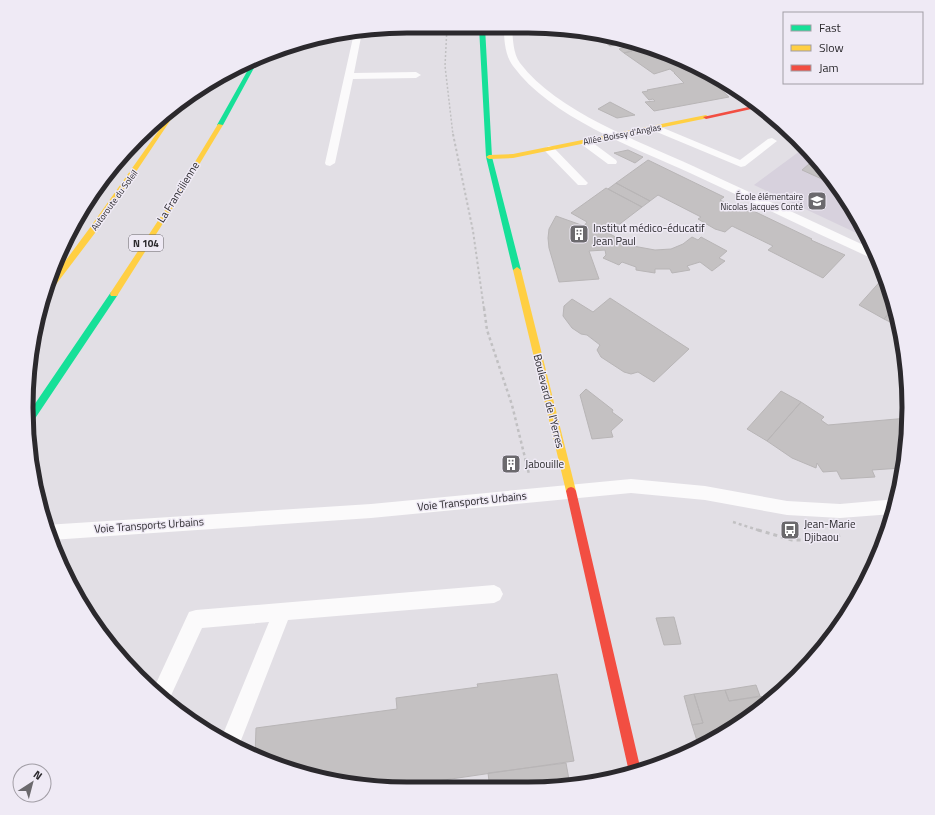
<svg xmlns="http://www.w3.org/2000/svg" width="935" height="815" viewBox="0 0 935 815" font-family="'Titillium Web',sans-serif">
<rect width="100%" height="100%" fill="#e2dfe5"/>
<!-- built -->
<path fill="#d7d1dd" d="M804,148L814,156L858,217L867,238L754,185Z"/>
<!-- building -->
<path fill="#c4c1c2" stroke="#b8b5b6" d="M602,35L650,46L669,55L687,68L718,83L715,84L729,97L654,111L645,102L655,101L653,99L649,100L642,92L648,91L647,90L684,83L674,73H675L670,69L654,74L624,53L632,51L621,44L610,46L605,42L609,41Z
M626,47L632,51L624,53L619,49Z
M610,102L635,115L617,118L598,109Z
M628,150L643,157L635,163L614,153Z
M816,158L835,185L802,170Z
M648,160L724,197L720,200L737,209L741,205L812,239L811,240L845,255L823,278L768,250L773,246L732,226L725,232L715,229L698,219L701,217L658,195L650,201L616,183Z
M616,183L650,201L642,207L608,189Z
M606,188L642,207L608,233L633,246L655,250L671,249L683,244L692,237L698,240L701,237L727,251L719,258L725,261L712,271L700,262L687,266L690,270L672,273L670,269H655V273L636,270V267L622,262L619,265L603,258L606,255L605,250L589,251L599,279L559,282L549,248L548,238L549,229L556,216L584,226L587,222L571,213Z
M884,277L889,285L894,308L884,319L859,305Z
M610,298L689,349L654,382L638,372L631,374L624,372L601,357L597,350L600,345L587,335L581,334L572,328L563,316L564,306L572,299L593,312Z
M894,308L898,326L884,319Z
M586,389L613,410L612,412L623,420L611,431L613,437L592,439L580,395Z
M781,391L801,402L767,441L747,429Z
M801,402L824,417L821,420L828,425L908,418V433L902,468L872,470L875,477L841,479L837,471L823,472L817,463L816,468L792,458L767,441Z
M515,456L517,471H507L505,457Z
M674,617L681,644L664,645L656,618Z
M557,674L574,761L403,786L404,789L333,782L262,760L255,756L256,728L397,709L396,698L478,687L477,684Z
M756,685L760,696L729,701L725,690Z
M725,690L729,701L780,694L718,738L699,747L692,725L703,723L694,694Z
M694,694L703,723L692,725L684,696Z
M566,763L570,785L553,788L490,789L488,773Z"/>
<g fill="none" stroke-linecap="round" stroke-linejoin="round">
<!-- path-far3 -->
<path stroke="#c1c0c2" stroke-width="1.5" stroke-dasharray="2 2" stroke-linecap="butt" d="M447,27L445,66L453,135"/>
<!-- path-far2 -->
<path stroke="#c1c0c2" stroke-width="2" stroke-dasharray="2.5 2.5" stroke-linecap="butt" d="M453,134L473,231L484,309"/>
<!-- path-far1 -->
<path stroke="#c1c0c2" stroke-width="2.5" stroke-dasharray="3 3" stroke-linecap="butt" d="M484,308L487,330L512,405L529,474
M733,522L761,531"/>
<!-- path -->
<path stroke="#c1c0c2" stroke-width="3" stroke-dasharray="4 4" stroke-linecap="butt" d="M758,530L792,540H815L841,535"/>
<!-- lane -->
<path fill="#fbfafb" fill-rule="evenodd" d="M504,28H512C513,39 513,54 520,63C557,112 639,141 693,166C753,194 813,221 872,249L877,259L871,258C810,230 750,201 690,173C633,147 550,117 513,66C505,55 504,40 504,28Z
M362,32L354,73L416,72L421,75L416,78L353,79L335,163L330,166L326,165L325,163L354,33Z
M656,125L740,160L768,139L772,138L777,141L745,166L741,167L652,130L651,128L652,126Z
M585,139L589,140L616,160L617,162L616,164H608L581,144L580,142Z
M549,146L553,147L586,181L588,183L586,185H578L545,151L544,149Z
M631,479L705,486L787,501L840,504L897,499L893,514L840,518L787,515L705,500L631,493L371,518L51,540L45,525L371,504Z
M494,585L500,588L503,594L500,600L494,603L288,620L238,748L221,739L269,622L202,628L168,702L153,690L189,612L196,610Z"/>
<!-- fast -->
<path fill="#16e098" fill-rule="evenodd" d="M479,27H485L492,157L521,270L517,273L513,270L486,157Z
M260,57L223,125L218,126L217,125L254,59Z
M114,291L118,294L117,296L30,426L27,427L28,414L111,292Z"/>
<!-- slow -->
<path fill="#ffcf43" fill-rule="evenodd" d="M182,103L95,233L48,295L45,296L49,283L89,229L174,109Z
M706,115L709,117L708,118L513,158L489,159L486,157L489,155L513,154Z
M218,124L223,125L179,198L117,296H111L110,294L111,292L173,198Z
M517,267L521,270L576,491L574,494L571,495L568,494L566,491L513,270Z"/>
<!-- jam -->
<path fill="#f24e42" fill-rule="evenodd" d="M753,106L756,108L706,119L703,117Z
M571,487L574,488L576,491L641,771L629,772L566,491L568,488Z"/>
</g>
<!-- icons -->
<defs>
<symbol id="school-square" viewBox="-11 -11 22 22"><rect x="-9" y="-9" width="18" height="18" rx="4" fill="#6b696d" stroke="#efeaf5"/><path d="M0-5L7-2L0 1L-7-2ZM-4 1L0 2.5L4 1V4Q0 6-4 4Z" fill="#fff"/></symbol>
<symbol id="building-square" viewBox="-11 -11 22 22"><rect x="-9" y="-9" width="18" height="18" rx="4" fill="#6b696d" stroke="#efeaf5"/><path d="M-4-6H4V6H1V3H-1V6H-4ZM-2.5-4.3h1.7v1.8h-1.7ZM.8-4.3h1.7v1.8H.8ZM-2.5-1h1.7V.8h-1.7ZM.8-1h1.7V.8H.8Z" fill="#fff"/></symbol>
<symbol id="bus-square" viewBox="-11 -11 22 22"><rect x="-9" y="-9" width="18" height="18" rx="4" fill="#6b696d" stroke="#efeaf5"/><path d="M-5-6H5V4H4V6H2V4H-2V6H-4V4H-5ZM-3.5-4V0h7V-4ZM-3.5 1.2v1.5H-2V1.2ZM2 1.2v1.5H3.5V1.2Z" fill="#fff"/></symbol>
</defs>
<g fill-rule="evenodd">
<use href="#school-square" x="806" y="190" width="22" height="22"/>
<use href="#building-square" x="568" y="223" width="22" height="22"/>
<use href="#building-square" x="500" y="453" width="22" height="22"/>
<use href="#bus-square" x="779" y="519" width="22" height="22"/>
</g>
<g text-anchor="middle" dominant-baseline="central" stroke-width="3" stroke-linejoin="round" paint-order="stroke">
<!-- far-street labels -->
<g font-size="9" fill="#2b292d" stroke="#efeaf5">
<text transform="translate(622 134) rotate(-11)">Allée Boissy d'Anglas</text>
<text transform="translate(114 200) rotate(-54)">Autoroute du Soleil</text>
</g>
<!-- far-poi labels -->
<g font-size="9" fill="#2b292d" stroke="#efeaf5" text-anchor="end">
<text x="803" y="196">École élémentaire<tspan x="803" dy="10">Nicolas Jacques Conté</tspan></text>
</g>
<!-- shield labels -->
<rect fill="#efeaf5" stroke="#666369" stroke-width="1" x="129" y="235" width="34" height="16" rx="3"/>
<g font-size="10" font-weight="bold" fill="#2b292d">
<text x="146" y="243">N 104</text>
</g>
<!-- street labels -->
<g font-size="11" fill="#2b292d" stroke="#efeaf5">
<text transform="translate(178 192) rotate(-58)">La Francilienne</text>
<text transform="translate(549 401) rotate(76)">Boulevard de l'Yerres</text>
<text transform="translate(472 501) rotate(-6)">Voie Transports Urbains</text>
<text transform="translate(149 525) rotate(-4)">Voie Transports Urbains</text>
</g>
<!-- poi labels -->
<g font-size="11" fill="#2b292d" stroke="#efeaf5" text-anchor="start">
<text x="593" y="228">Institut médico-éducatif<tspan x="593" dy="13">Jean Paul</tspan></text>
<text x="525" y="464">Jabouille</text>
<text x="804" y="524">Jean-Marie<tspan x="804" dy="13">Djibaou</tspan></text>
</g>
</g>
<!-- crop -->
<path d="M0 0H935V815H0ZM407 33H528A374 374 0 0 1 902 407V408A374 374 0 0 1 528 782H407A374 374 0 0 1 33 408V407A374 374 0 0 1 407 33Z" fill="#efeaf5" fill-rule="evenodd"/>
<path fill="none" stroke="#2b292d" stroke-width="5" d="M407 33H528A374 374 0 0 1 902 407V408A374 374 0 0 1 528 782H407A374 374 0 0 1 33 408V407A374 374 0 0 1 407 33Z"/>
<!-- legend -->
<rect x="783" y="12" width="140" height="72" fill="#efeaf5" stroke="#a19da5"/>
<rect x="791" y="25" width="20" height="6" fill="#16e098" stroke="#a19da5"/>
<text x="819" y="32" font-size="12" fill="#2b292d">Fast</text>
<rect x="791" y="45" width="20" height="6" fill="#ffcf43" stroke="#a19da5"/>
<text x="819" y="52" font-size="12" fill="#2b292d">Slow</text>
<rect x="791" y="65" width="20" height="6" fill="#f24e42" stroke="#a19da5"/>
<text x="819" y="72" font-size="12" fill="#2b292d">Jam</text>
<!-- north arrow -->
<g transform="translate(32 783) rotate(36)"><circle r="19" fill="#efeaf5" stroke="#a19da5"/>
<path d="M0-3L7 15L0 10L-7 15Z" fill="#6b696d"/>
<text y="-6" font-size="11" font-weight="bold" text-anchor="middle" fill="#2b292d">N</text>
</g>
</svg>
